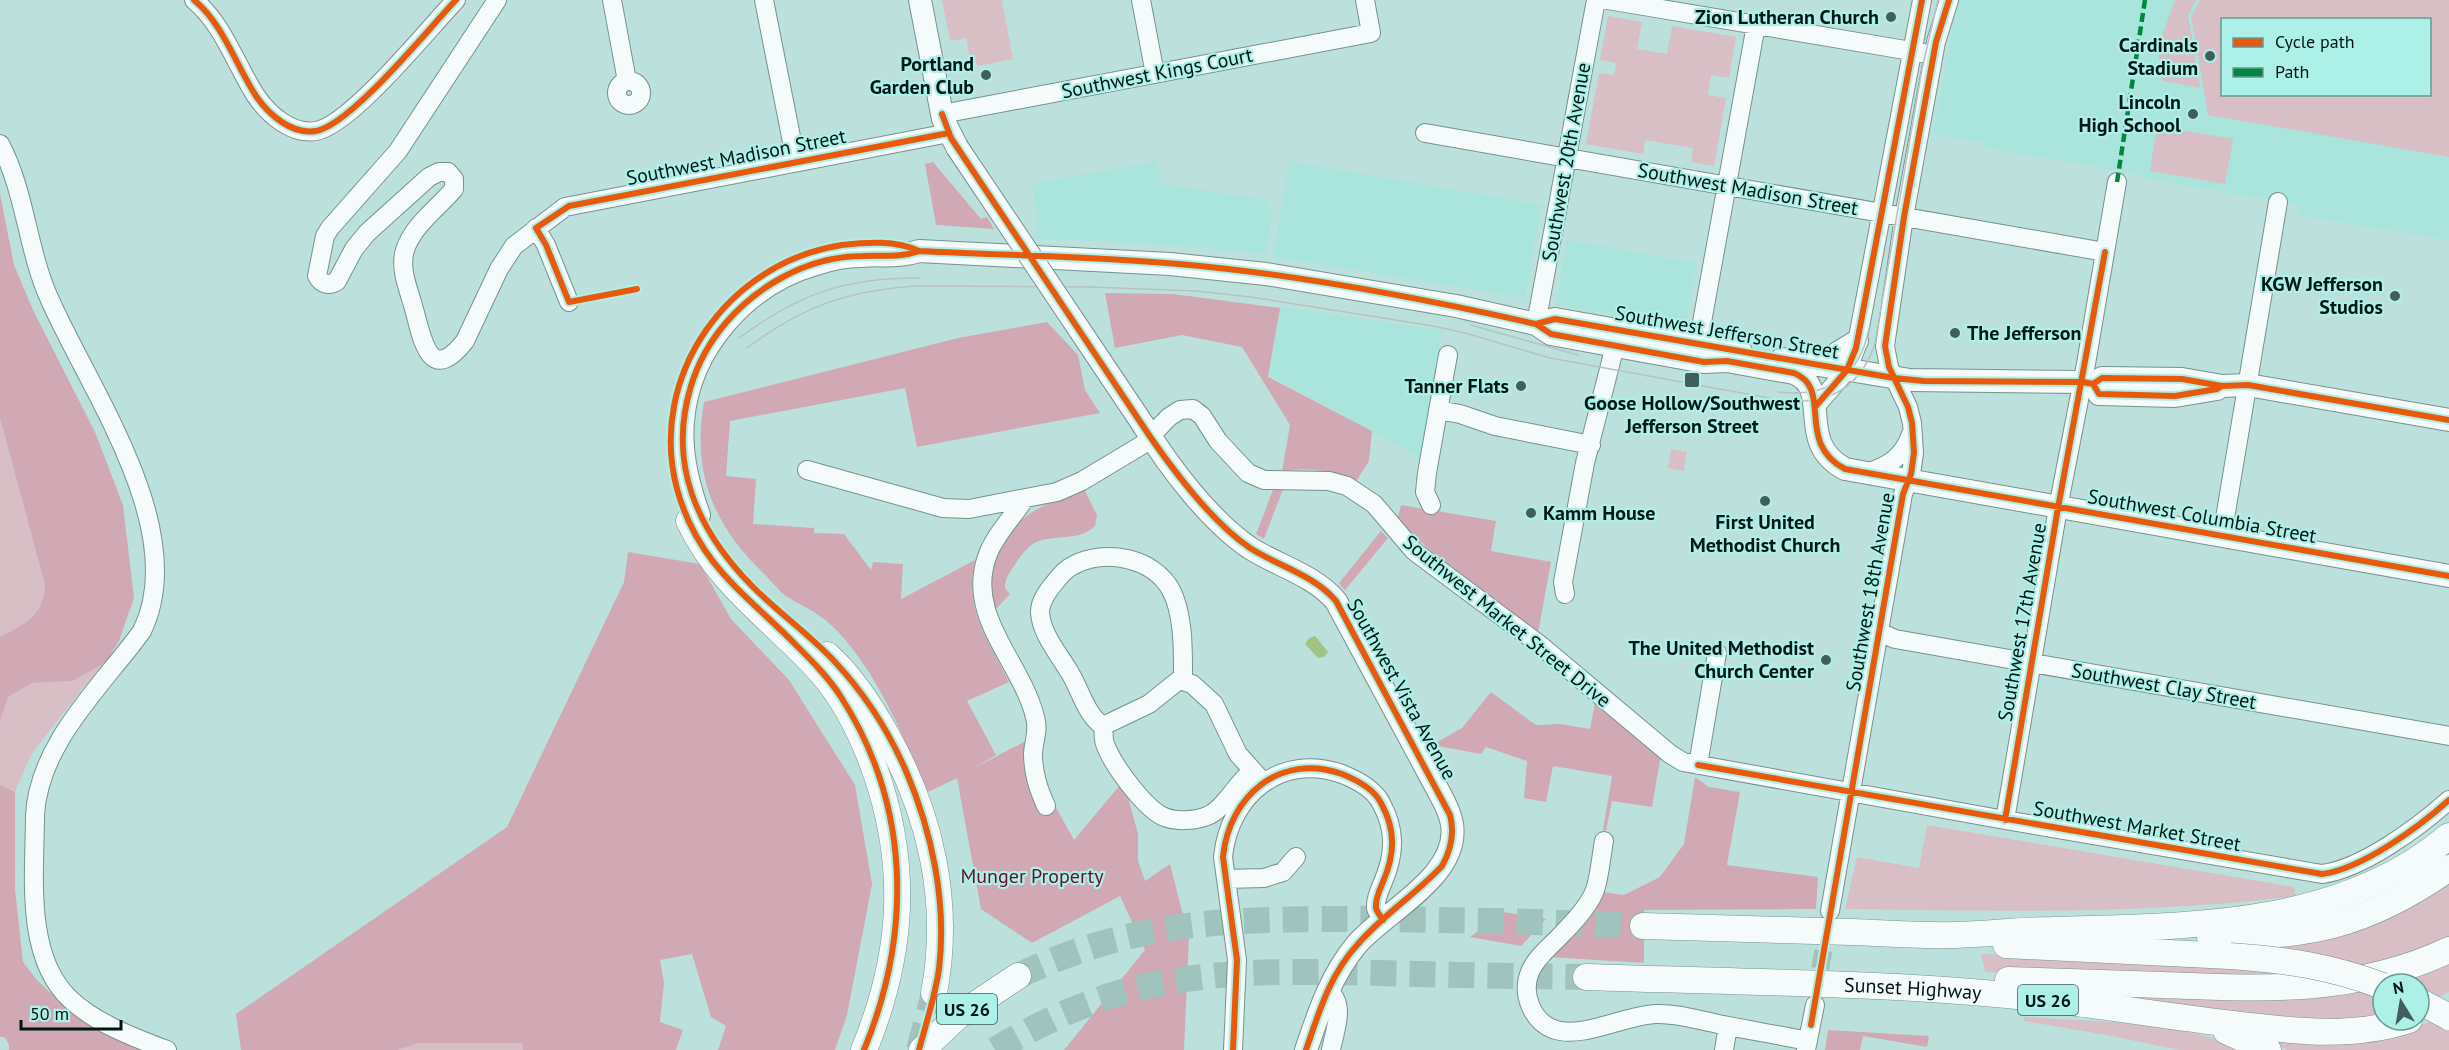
<svg xmlns="http://www.w3.org/2000/svg" width="2449" height="1050" viewBox="0 0 2449 1050" font-family="'PT Sans',sans-serif">
<rect width="100%" height="100%" fill="#bce1dc"/>
<!-- built -->
<path fill="#a9e4dd" fill-rule="evenodd" d="M1958,0H2449V240L2298,215L2299,205L2137,177V174L1983,147V142L1933,134ZM2222,20H2430V94H2222Z
M1156,161L1162,183L1227,194L1256,197L1265,201L1270,208L1272,217L1266,254L1171,245L1033,238L1039,221L1032,184Z
M1290,161L1541,205L1525,298L1273,256Z
M1567,240L1697,263L1685,327L1556,305Z
M1280,307L1442,330L1420,458L1269,375Z"/>
<!-- green -->
<path fill="#d8bfc5" fill-rule="evenodd" d="M942,0H1002L1013,59L977,66L975,59H970L966,38L950,41Z
M2175,0H2196L2188,15L2200,88L2162,81L2158,48Z
M2200,0H2449V157L2208,115L2191,16ZM2222,20H2430V94H2222Z
M1608,16L1642,22L1637,49L1667,54L1672,26L1736,37L1729,78L1711,75L1708,95L1726,98L1714,166L1691,162L1693,148L1645,140L1643,154L1586,144L1599,73L1614,75L1616,63L1600,60Z
M2157,126L2233,139L2225,184L2150,171Z
M0,418L45,585C43,617 26,623 0,637Z
M1671,449L1687,452L1684,471L1668,468Z
M105,663L79,693L31,755L15,792L0,785V722L8,697L32,683L72,681Z
M1927,825L2294,887L2296,896C2146,915 1996,911 1845,909L1857,857L1919,868Z
M2449,884V943L2374,973L2260,949L2345,936L2385,921Z
M1981,954L2221,965L2315,976L2142,978L1985,972Z
M2449,959V992L2436,999L2419,991V984H2402L2393,980Z
M2356,990L2383,1000V1018L2344,1026L2083,995Z
M2024,1017C2097,1022 2179,1021 2247,1050H2179L2106,1035L2024,1021Z
M2435,1020L2449,1029V1050H2287L2275,1044L2276,1036L2409,1029Z
M418,1043H522L523,1050H398Z"/>
<!-- forest -->
<path fill="#d0a9b4" d="M933,162L981,219L987,217L994,229L936,225L925,164Z
M0,194L14,265L33,310L95,432L123,505L134,598L119,641L105,663L72,681L32,683L8,697L0,722V637C26,623 43,617 45,585L0,418Z
M1105,293L1173,294L1280,308L1268,377L1372,431L1369,461L1355,483C1327,469 1313,468 1282,471L1290,425L1242,347L1182,335L1115,348Z
M1047,322L1078,355L1085,390L1100,413L917,447L905,388L730,421L726,476L756,479L753,524L814,528V533L844,534L871,570L873,562L903,564L901,599L975,560C964,611 988,639 1009,682L967,701L996,755L972,769L1024,742L1031,787L1041,813L1055,806L1074,840L1125,779L1132,790L1128,797L1138,834V861L1145,881L1170,864L1189,938L1184,1050H1064L1145,950L1120,896L1032,943L981,909L957,778L928,792C905,743 885,689 851,647C839,631 824,617 807,608C801,604 793,601 787,597C778,590 770,579 761,571C712,522 692,472 704,402L958,338Z
M1084,489L1097,515L1095,526C1079,542 1055,534 1036,542C1027,547 1019,558 1014,566C1009,573 1005,579 1005,588L1010,594L993,612C986,567 999,529 1041,507C1055,500 1071,498 1084,489Z
M1283,489L1264,539L1256,534L1273,490Z
M1401,505L1496,521L1491,551L1551,562L1538,633L1430,550L1397,521Z
M1381,531L1388,538L1345,590L1339,583Z
M628,552L700,564L731,619L789,680L855,785L872,884L847,1015L835,1050H718L726,1026L711,1017L692,954L660,960L664,982L660,1022L683,1030L676,1050H523L522,1043H418L398,1050H241L236,1014L507,827L624,582Z
M1491,692L1536,725L1560,724L1590,729L1595,703L1661,754L1652,807L1612,801L1606,831L1603,830L1612,776L1553,766L1546,802L1524,798L1527,761L1486,747L1481,754L1432,745L1462,728Z
M1695,777L1709,787L1740,792L1727,865L1818,877L1816,909L1644,910V963L1548,957L1603,892L1624,895L1660,877L1684,844Z
M0,785L15,792V889L23,962L36,979L63,1005L104,1031L149,1050H9V1044L4,1037H0Z
M1503,912L1546,919L1521,946L1470,937Z
M1828,1030L1929,1036L1927,1047L1863,1036L1860,1050H1825Z"/>
<!-- water -->
<path fill="#a1c482" d="M1315,636L1328,652L1324,657L1318,658L1305,644L1309,638Z"/>
<g fill="none" stroke-linecap="round" stroke-linejoin="round">
<!-- minor-tunnel -->
<path stroke="#a0c3be" stroke-width="18" stroke-dasharray="18 9" stroke-linecap="butt" d="M1816,995L1828,922"/>
<!-- highway-tunnel -->
<path stroke="#a0c3be" stroke-width="26" stroke-dasharray="26 13" stroke-linecap="butt" d="M1018,976C1140,917 1242,919 1374,919C1464,920 1554,922 1643,926
M919,1050L934,993
M995,1050C1035,1026 1074,1007 1119,993C1203,969 1291,971 1377,973C1447,975 1517,976 1586,977"/>
<defs>
<path id="minor" d="M194,0C223,24 236,65 256,96C269,115 292,135 316,131C351,125 428,29 456,0
M497,0L398,151L330,228L325,236L317,276C322,285 329,286 337,281L354,249L367,233L429,177L439,172H448L454,179V189C438,208 413,225 405,250C399,269 409,290 414,309C422,337 429,387 465,341L499,269L514,246L565,207L949,133
M612,0L627,81
M764,0L796,162
M1141,0L1155,74
M1608,0L1923,53
M617 93a12 12 0 1 1 24 0a12 12 0 1 1-24 0Z
M942,114L1371,33L1365,0
M1425,133L2105,252
M0,144C26,193 27,250 50,300C90,391 191,531 142,631C102,686 39,743 35,815C35,872 24,956 70,999C95,1023 135,1038 167,1050
M536,228L546,245L569,302
M1536,324L1596,0
M1698,344L1756,25
M1815,407L1847,370L1856,348L1922,0
M1438,410L1460,414L1495,426L1591,445
M807,470L943,508L969,509L1057,492L1082,481L1142,445L1169,417L1180,410L1193,409L1202,416L1218,441L1248,473L1264,480L1329,481L1347,486L1374,504L1414,551L1540,645L1670,754L1683,762L2005,820L2322,874C2362,869 2419,827 2449,800
M1866,473C1889,466 1903,457 1911,434
M1024,500C1012,518 996,534 988,554C964,615 1021,661 1035,717C1039,730 1034,740 1033,753C1033,773 1038,788 1046,806
M1431,505L1425,492L1427,473L1448,355
M2222,536L2278,202
M1565,594L1563,582L1585,463L1618,334
M1879,632L1895,639L2449,736
M1103,726C1086,715 1080,689 1070,673C1059,654 1041,634 1040,612C1040,602 1046,594 1051,587C1058,579 1064,569 1074,565C1105,549 1153,557 1171,590C1184,615 1183,652 1183,679
M1698,765L1717,653
M1252,771C1237,782 1224,810 1207,816C1195,821 1174,822 1162,816C1143,806 1112,764 1105,744C1103,738 1104,732 1103,726L1149,704L1179,680L1192,684L1214,704L1238,754L1263,782
M2005,820L2058,508L2086,364L2117,182
M1604,841C1601,857 1600,875 1595,890C1589,906 1574,922 1562,934C1551,946 1536,957 1530,972C1521,993 1532,1021 1553,1029C1581,1040 1625,1015 1656,1014C1676,1013 1698,1020 1718,1024C1748,1030 1778,1035 1808,1041
M1226,879L1264,878L1283,872L1296,857
M1830,911L1903,494L1911,474L1914,453L1912,423L1908,407L1889,367L1885,346L1904,217L1936,42L1949,0
M1328,990C1346,1005 1335,1029 1331,1050
M1233,1050L1237,960L1223,857C1229,796 1280,752 1342,774C1357,780 1374,789 1381,803C1396,830 1395,854 1383,882C1380,889 1375,899 1376,908C1377,912 1381,917 1383,920
M1724,1050L1728,1026
M1806,1050L1815,1005"/>
<path id="major" d="M920,0L943,119L957,147
M1546,321L1555,319L1741,352
M1782,359L1910,380L2083,382L2093,384L2099,394L2175,396L2217,389L2222,386
M1818,365L1857,341
M2093,384L2102,378L2182,379L2222,386L2248,385L2449,420
M1144,426C1169,467 1210,521 1250,548C1278,566 1314,575 1336,601L1440,794C1445,803 1450,813 1452,824C1460,876 1387,910 1357,944C1331,975 1319,1012 1306,1050
M699,515C688,485 680,454 683,421C689,348 746,284 816,264C831,259 846,256 861,256C881,254 899,258 919,251L1170,264L1266,274L1456,306L1536,324L1551,334L1616,346L1704,362L1727,361L1794,373C1834,389 1794,442 1845,469L2449,576"/>
<g id="highway">
<path d="M689,521C720,586 773,619 820,671C846,700 862,734 875,770C909,867 903,955 864,1050"/>
<path d="M827,655C852,677 871,707 887,736C931,815 951,903 934,993"/>
<path d="M1643,926C1713,928 1782,930 1852,932C1886,933 1921,936 1956,935C1988,934 2019,930 2051,930C2186,926 2340,929 2449,836"/>
<path d="M2210,937C2307,938 2369,925 2449,868"/>
<path d="M2006,945L2230,956"/>
<path id="s1" d="M1586,977C1730,982 1874,982 2017,996C2090,1003 2161,1016 2233,1024C2292,1031 2352,1039 2409,1020"/>
<path d="M2008,980C2060,982 2111,983 2163,985C2263,989 2356,994 2449,950"/>
<path d="M2226,1031L2268,1050"/>
<path d="M922,1050L958,1016L1018,976"/>
</g>
</defs>
<!-- minor casing -->
<use href="#minor" stroke="#75928f" stroke-width="20"/>
<!-- major casing -->
<use href="#major" stroke="#75928f" stroke-width="24"/>
<!-- highway casing -->
<use href="#highway" stroke="#75928f" stroke-width="27"/>
<!-- minor -->
<use href="#minor" stroke="#f5fafa" stroke-width="18"/>
<!-- major -->
<use href="#major" stroke="#f5fafa" stroke-width="22"/>
<!-- highway -->
<use href="#highway" stroke="#f5fafa" stroke-width="26"/>
<!-- tram -->
<path stroke="#b7c2c0" stroke-width="1.5" d="M1471,325L1578,355
M739,338C800,293 844,278 919,278
M747,348C803,306 846,291 916,286L1089,287L1196,291L1251,297L1433,326L1465,333L1550,358L1780,400C1827,406 1860,390 1875,343L1922,69L1938,0
M1778,392C1827,398 1860,377 1869,328"/>
<defs>
<path id="major-bridge" d="M957,147L1144,426"/>
<path id="highway-bridge" d="M2230,956C2287,960 2329,966 2383,986
M2419,1001L2449,1017"/>
</defs>
<!-- major-bridge casing -->
<use href="#major-bridge" stroke="#75928f" stroke-width="24" stroke-linecap="butt"/>
<!-- highway-bridge casing -->
<use href="#highway-bridge" stroke="#75928f" stroke-width="27" stroke-linecap="butt"/>
<!-- major-bridge -->
<use href="#major-bridge" stroke="#f5fafa" stroke-width="22"/>
<!-- highway-bridge -->
<use href="#highway-bridge" stroke="#f5fafa" stroke-width="26"/>
<!-- quiet -->
<path stroke="#00873e" stroke-width="4.5" stroke-dasharray="9 4.5" stroke-linecap="butt" d="M2117,182L2145,0"/>
<defs>
<path id="cycleway" d="M194,0C223,24 236,65 256,96C269,115 292,135 316,131C351,125 428,29 456,0
M942,114L951,138L1151,438C1176,474 1213,523 1250,548C1278,566 1314,575 1336,601L1450,815C1455,834 1451,850 1442,866C1416,894 1383,915 1358,944C1330,974 1319,1012 1306,1050
M637,289L569,302L546,245L536,228L569,206L949,133
M1536,324L1555,319L1894,378L1924,381L2083,382L2093,384L2099,394L2175,396L2217,389L2222,386
M2093,384L2102,378L2182,379L2222,386L2248,385L2449,420
M1815,407L1847,370L1856,348L1922,0
M1698,765L2322,874C2362,869 2419,827 2449,800
M2005,820L2058,508L2105,252
M1811,1025L1903,494L1911,474L1914,453L1912,423L1908,407L1889,367L1885,346L1904,217L1936,42L1949,0
M864,1050C912,933 911,806 841,697C829,678 812,661 796,645C745,593 698,565 677,489C647,376 728,262 842,245C867,242 896,240 919,251
M919,1050C926,1023 935,997 939,969C947,902 932,832 906,771C889,732 864,693 835,662C810,635 780,614 754,588C698,532 667,464 691,386C705,339 740,300 783,277C807,264 835,256 863,256C883,255 900,258 919,251C1022,256 1126,257 1228,269C1332,281 1434,301 1536,324L1551,334L1704,362L1727,361L1794,373C1834,389 1794,442 1845,469L2449,576
M1233,1050L1237,960L1223,857C1229,796 1280,752 1342,774C1357,780 1374,789 1381,803C1396,830 1395,854 1383,882C1380,889 1375,899 1376,908C1377,912 1381,917 1383,920"/>
</defs>
<!-- cycleway casing -->
<use href="#cycleway" stroke="#adf0e7" stroke-width="10"/>
<!-- cycleway -->
<use href="#cycleway" stroke="#e8590c" stroke-width="6"/>
</g>
<!-- markers -->
<g fill="#425e5b" stroke="#adf0e7" stroke-width="2">
<circle cx="1891" cy="17" r="6"/>
<circle cx="2210" cy="56" r="6"/>
<circle cx="986" cy="75" r="6"/>
<circle cx="2193" cy="114" r="6"/>
<circle cx="2395" cy="296" r="6"/>
<circle cx="1955" cy="333" r="6"/>
<rect x="1684" y="372" width="16" height="16" rx="3"/>
<circle cx="1521" cy="386" r="6"/>
<circle cx="1765" cy="501" r="6"/>
<circle cx="1531" cy="513" r="6"/>
<circle cx="1826" cy="660" r="6"/>
</g>
<g text-anchor="middle" dominant-baseline="central" stroke-width="4.5" stroke-linejoin="round" paint-order="stroke">
<!-- shield labels -->
<g fill="#adf0e7" stroke="#345854" stroke-width="1.5">
<rect x="2018" y="985" width="60" height="30" rx="4.5"/>
<rect x="937" y="994" width="60" height="30" rx="4.5"/>
</g>
<g font-size="18" font-weight="bold" fill="#001715">
<text x="2048" y="1000">US 26</text>
<text x="967" y="1009">US 26</text>
</g>
<!-- poi labels -->
<g font-size="20" font-weight="bold" fill="#001715" stroke="#adf0e7" text-anchor="end">
<text x="1879" y="17">Zion Lutheran Church</text>
<text x="2198" y="45">Cardinals<tspan x="2198" dy="23">Stadium</tspan></text>
<text x="974" y="64">Portland<tspan x="974" dy="23">Garden Club</tspan></text>
<text x="2181" y="102">Lincoln<tspan x="2181" dy="23">High School</tspan></text>
<text x="2383" y="284">KGW Jefferson<tspan x="2383" dy="23">Studios</tspan></text>
<text x="1967" y="333" text-anchor="start">The Jefferson</text>
<text x="1509" y="386">Tanner Flats</text>
<text x="1692" y="403" text-anchor="middle">Goose Hollow/Southwest<tspan x="1692" dy="23">Jefferson Street</tspan></text>
<text x="1543" y="513" text-anchor="start">Kamm House</text>
<text x="1765" y="522" text-anchor="middle">First United<tspan x="1765" dy="23">Methodist Church</tspan></text>
<text x="1814" y="648">The United Methodist<tspan x="1814" dy="23">Church Center</tspan></text>
</g>
<!-- street labels -->
<g font-size="20" fill="#001715" stroke="#adf0e7">
<text transform="translate(1157 73) rotate(-11)">Southwest Kings Court</text>
<text transform="translate(736 157) rotate(-11)">Southwest Madison Street</text>
<text transform="translate(1566 162) rotate(-80)">Southwest 20th Avenue</text>
<text transform="translate(1748 189) rotate(10)">Southwest Madison Street</text>
<text transform="translate(1727 332) rotate(10)">Southwest Jefferson Street</text>
<text transform="translate(2202 516) rotate(10)">Southwest Columbia Street</text>
<text transform="translate(1870 592) rotate(-80)">Southwest 18th Avenue</text>
<text transform="translate(1507 621) rotate(39)">Southwest Market Street Drive</text>
<text transform="translate(2022 622) rotate(-80)">Southwest 17th Avenue</text>
<text transform="translate(2164 686) rotate(10)">Southwest Clay Street</text>
<text transform="translate(1402 689) rotate(61)">Southwest Vista Avenue</text>
<text transform="translate(2137 826) rotate(10)">Southwest Market Street</text>
<text stroke="none"><textPath href="#s1" startOffset="327">Sunset Highway</textPath></text>
</g>
<!-- park labels -->
<g font-size="20" fill="#680c2e" stroke="#adf0e7">
<text x="1032" y="876">Munger Property</text>
</g>
</g>
<!-- legend -->
<rect x="2221" y="18" width="210" height="78" fill="#adf0e7" stroke="#689993" stroke-width="1.5"/>
<rect x="2233" y="38" width="30" height="9" fill="#e8590c" stroke="#689993" stroke-width="1.5"/>
<text x="2275" y="48" font-size="18" fill="#001715">Cycle path</text>
<rect x="2233" y="68" width="30" height="9" fill="#00873e" stroke="#689993" stroke-width="1.5"/>
<text x="2275" y="78" font-size="18" fill="#001715">Path</text>
<!-- north arrow -->
<g transform="translate(2401 1002) rotate(349)"><circle r="28" fill="#adf0e7" stroke="#689993" stroke-width="1.5"/>
<path d="M0-4.5L10 22L0 15L-10 22Z" fill="#425e5b"/>
<text y="-9" font-size="16" font-weight="bold" text-anchor="middle" fill="#001715">N</text>
</g>
<!-- scale -->
<path d="M21 1020v9h100v-9" fill="none" stroke="#001715" stroke-width="3"/>
<text x="30" y="1020" font-size="18" fill="#001715" stroke="#adf0e7" stroke-width="4.5" paint-order="stroke">50 m</text>
</svg>
